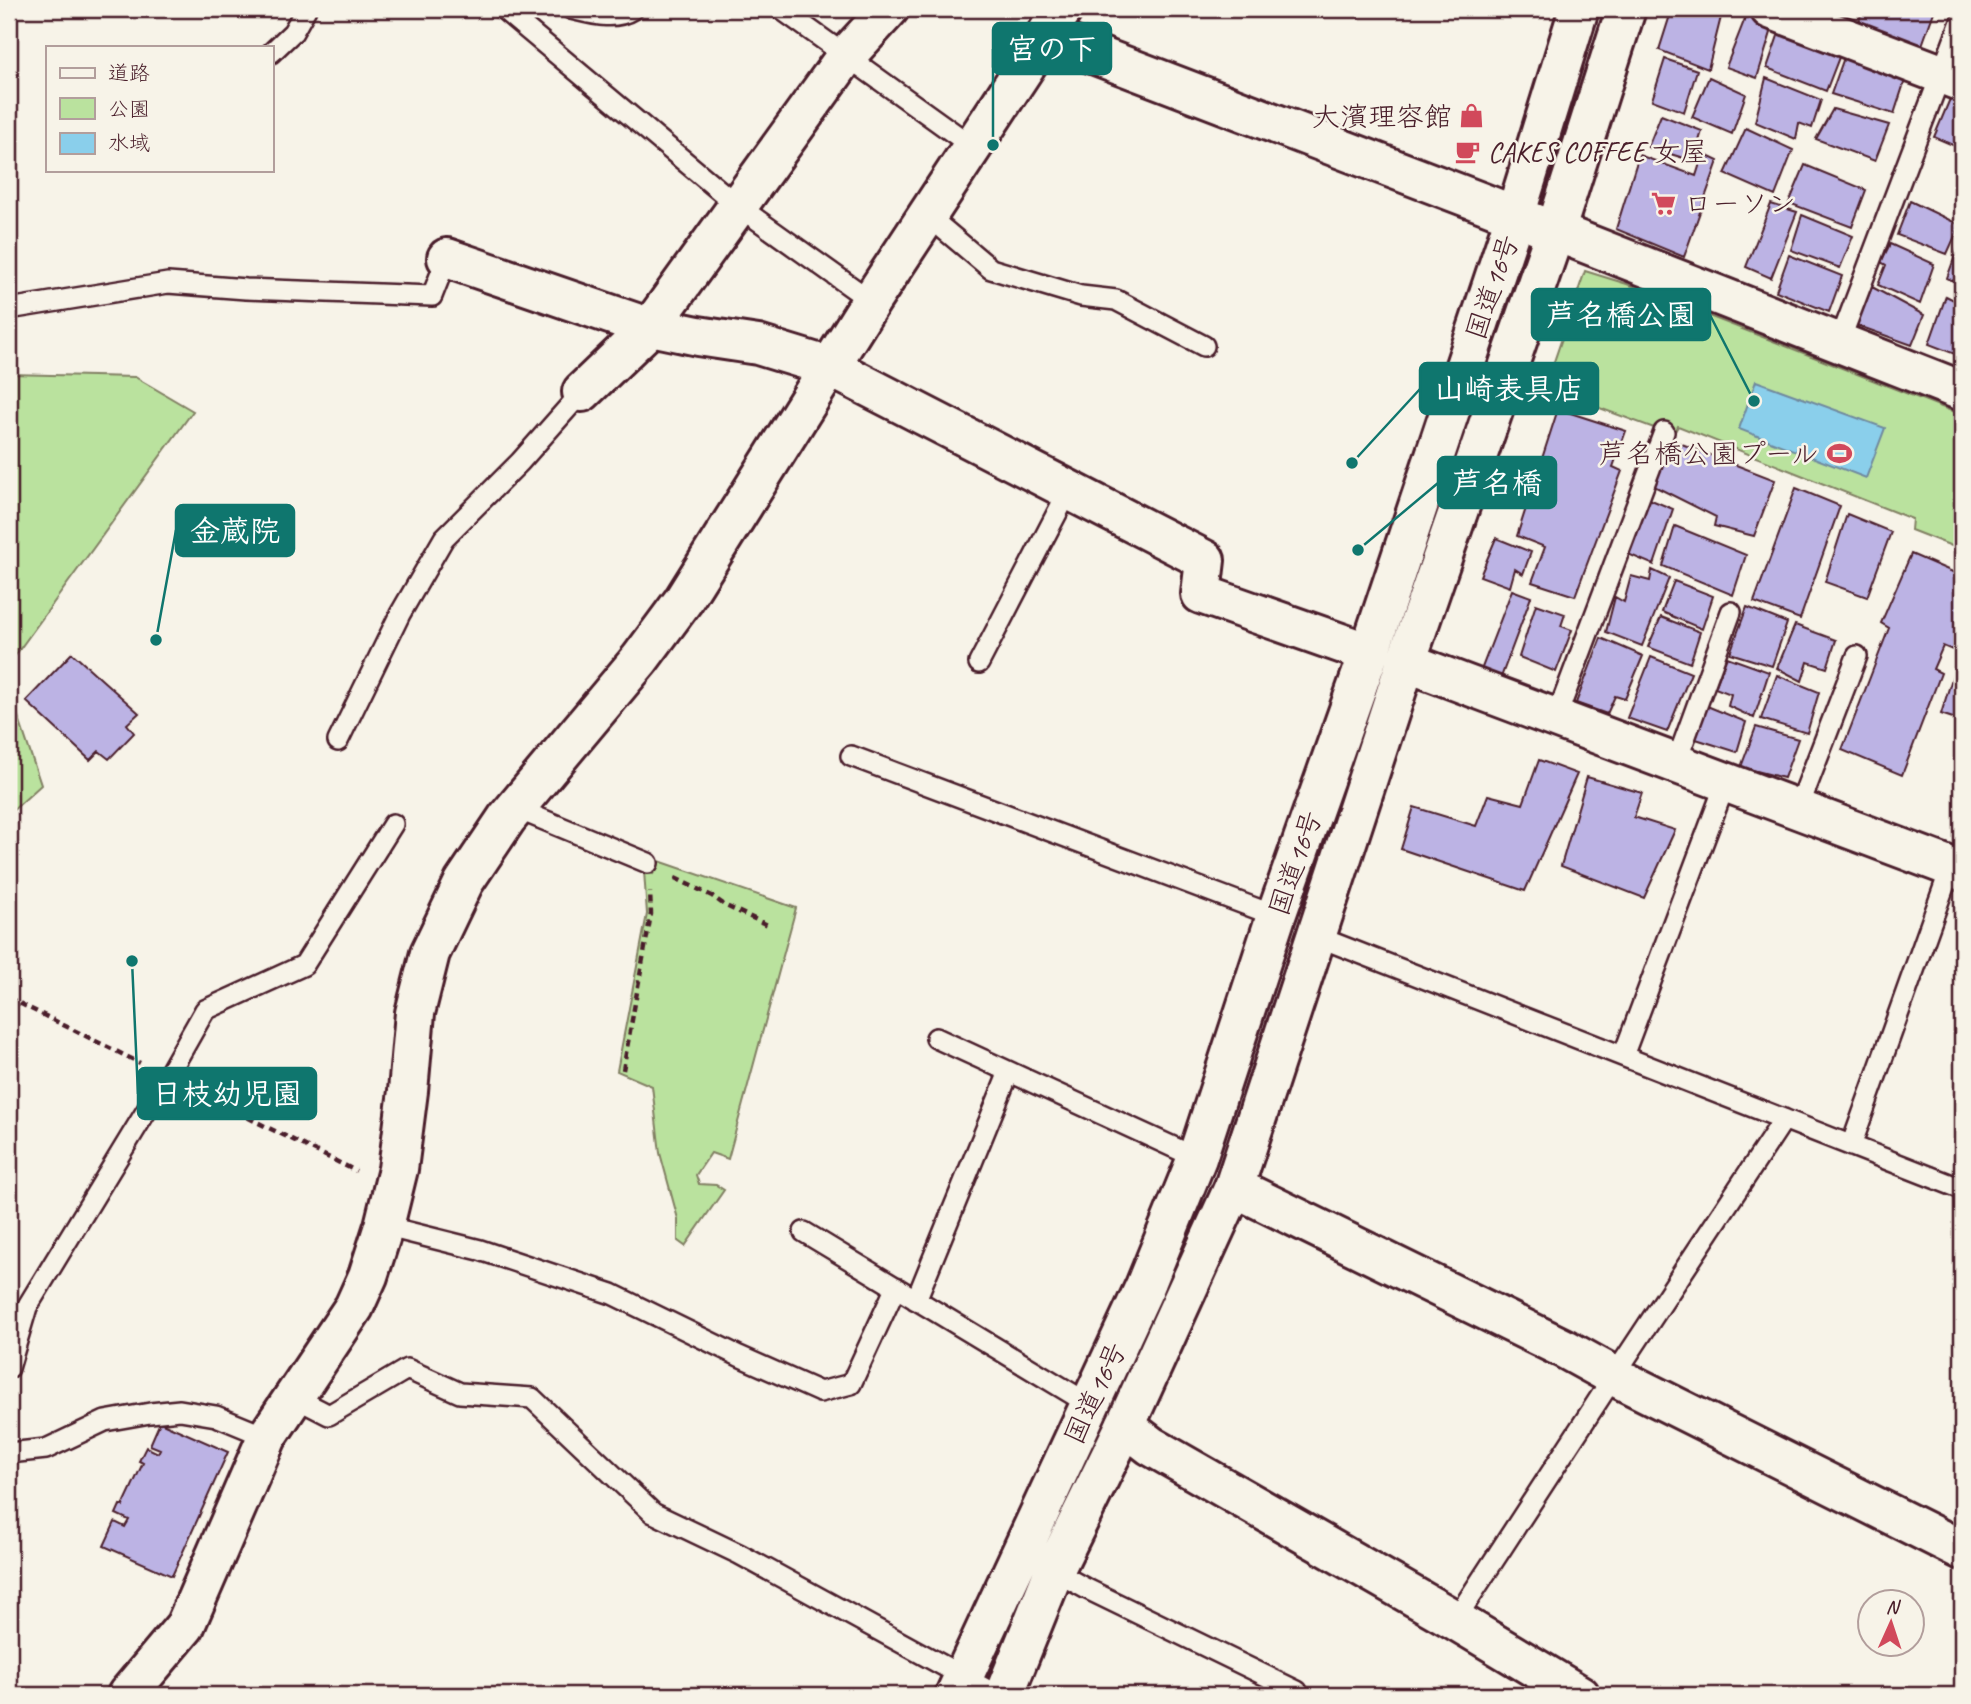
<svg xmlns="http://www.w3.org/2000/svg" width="1971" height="1704" viewBox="0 0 1971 1704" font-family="Caveat,'Klee One',sans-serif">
<rect width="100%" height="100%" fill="#f7f3e8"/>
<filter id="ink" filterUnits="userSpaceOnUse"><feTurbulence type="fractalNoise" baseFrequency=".0143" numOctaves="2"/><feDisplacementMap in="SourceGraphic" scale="14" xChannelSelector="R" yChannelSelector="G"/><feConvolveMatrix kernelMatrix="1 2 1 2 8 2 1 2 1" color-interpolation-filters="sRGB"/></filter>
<g filter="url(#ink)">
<!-- green -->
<path fill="#bae29e" stroke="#828064" stroke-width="2" d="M1585,271L1627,284L1962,415V550L1911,530L1912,519L1678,426L1673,435L1545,388Z
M9,374L135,377L193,411L9,664Z
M9,689L41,785L9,814Z
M659,861L796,908L728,1159L711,1153L696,1175L699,1184L716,1185L724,1190L685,1246L678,1241V1219L660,1153L652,1086L617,1071L647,914L644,871L653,874Z"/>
<!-- water -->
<path fill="#8acfeb" stroke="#70899e" stroke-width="2" d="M1756,381L1885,428L1866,478L1739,429Z"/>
<!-- building -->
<path fill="#bcb3e4" stroke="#4a1f2b" stroke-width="2" d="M1672,9H1723L1708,69L1659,50Z
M1863,9H1935L1921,48L1858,24Z
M1746,16L1773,26L1757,78L1726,67Z
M1781,27L1841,52L1826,91L1767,68Z
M1846,52L1907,74L1894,114L1831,94Z
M1665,59L1697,70L1684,112L1652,100Z
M1709,77L1746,94L1732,134L1692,117Z
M1766,78L1821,100L1812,128L1799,123L1796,139L1755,122Z
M1952,94L1962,98V149L1934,137Z
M1833,109L1889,125L1875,161L1816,139Z
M1661,115L1702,131L1693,161L1648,147Z
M1746,128L1793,150L1775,196L1725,174Z
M1703,154L1718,161L1684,257L1616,229L1639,155L1696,176Z
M1805,165L1866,190L1852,227L1789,203Z
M1910,201L1960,225L1947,254L1897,235Z
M1771,204L1797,212L1771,278L1746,267Z
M1802,215L1853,236L1840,268L1791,250Z
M1962,237V285L1947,278Z
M1890,244L1934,264L1920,304L1878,285L1886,265L1881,262Z
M1789,255L1842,276L1829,312L1776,291Z
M1872,287L1924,315L1912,345L1856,325Z
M1946,296L1962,304V339L1955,354L1929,344Z
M1558,409L1626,431L1613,467L1622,471L1575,596L1532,582L1545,547L1517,536Z
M1674,441L1775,480L1754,536L1714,526L1716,517L1652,485Z
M1796,488L1840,506L1800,619L1754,602Z
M1649,499L1673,509L1654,565L1628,554Z
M1847,514L1891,532L1867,597L1825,582Z
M1675,526L1746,555L1733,595L1663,566Z
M1496,538L1531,552L1523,574L1515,569L1510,587L1480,576Z
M1911,554L1962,576V654L1943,646L1933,669L1941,673L1902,775L1842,750L1889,628L1881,623Z
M1652,570L1669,578L1642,646L1606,632L1615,597L1624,602L1631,576L1650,581Z
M1674,581L1713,596L1702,629L1662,612Z
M1512,590L1531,597L1500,680L1480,673Z
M1536,604L1565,614L1561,626L1572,630L1556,672L1519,657Z
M1747,607L1787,623L1772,666L1730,653Z
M1661,617L1700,632L1690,663L1648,647Z
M1795,625L1836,640L1827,668L1808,662L1802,681L1777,668Z
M1601,638L1643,656L1625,699L1615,696L1607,714L1576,703Z
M72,653L139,713L127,724L134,733L109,759L99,751L90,760L26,701Z
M1651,657L1691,673L1667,732L1627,718Z
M1727,657L1769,672L1754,718L1728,706L1731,694L1715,688Z
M1777,675L1819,692L1807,733L1761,719Z
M1953,675L1962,679V721L1941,714Z
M1707,706L1746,722L1737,752L1696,739Z
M1756,727L1798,739L1784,778L1741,767Z
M1539,760L1577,774L1525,891L1401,849L1414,807L1476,826L1488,795L1523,804Z
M1587,777L1642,793L1634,817L1675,830L1644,898L1561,866Z
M160,1422L228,1452L172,1576L104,1546L115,1522L125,1527L129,1520L116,1514L120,1505L123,1506L143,1463L139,1461L146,1447L158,1453L160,1449L150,1445Z"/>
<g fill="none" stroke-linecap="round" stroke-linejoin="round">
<defs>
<path id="lane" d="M503,9L738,206L871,301
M571,9C592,14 614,21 633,9
M781,9L973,147
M271,53L293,32L306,9
M928,216L991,269L1081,296L1116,300L1204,346
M9,309L168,283L246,289L432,296L447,258
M1839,343L1962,19
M979,663L1069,490
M1556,718L1664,432
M338,741L400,614L444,538L520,462L582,392
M851,756L1276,916
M1676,763L1731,612
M515,808L648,863
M1798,809L1857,656
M1316,936L1962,1189
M936,1038L1197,1158
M1623,1056L1726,782
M1851,1146L1951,867
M384,1226L480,1250L612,1294L739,1356L820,1392L851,1384L896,1287
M804,1232L1089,1404
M916,1300L1009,1072
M9,1368L27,1307L167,1077L205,1010L304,965L393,824
M294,1397L329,1415L407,1369L460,1393L532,1398L653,1513L739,1554L997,1695
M9,1453L46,1449L105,1421L150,1413L180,1410L216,1416L267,1437
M1054,1571L1085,1588L1297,1691
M1455,1620L1614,1376L1784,1119"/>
<path id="street" d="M1770,9L1962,82
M447,258L636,323L698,336L758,345L830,367L1205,560L1201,594L1369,653
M582,392L652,325L846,56L889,9
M1406,662L1962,871
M1234,1187L1565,1349L1614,1376L1962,1550
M1125,1426L1151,1446L1455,1620L1580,1695
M127,1695L185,1626L267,1437L354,1307L368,1276L384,1226L398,1169L408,1091L415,1013L430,953L464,882L507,818L640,659L683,601L871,301L1063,9"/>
<path id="secondary" d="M1046,36L1483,203L1962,391"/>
<path id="highway" d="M955,1695L1145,1286L1197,1158L1276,916L1369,653L1515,216L1579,9
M1004,1695L1054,1571L1125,1426L1234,1187L1406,662L1555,232L1626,9"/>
</defs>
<!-- lane casing -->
<use href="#lane" stroke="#4a1f2b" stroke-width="24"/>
<!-- street casing -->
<use href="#street" stroke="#4a1f2b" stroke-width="44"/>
<!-- secondary casing -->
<use href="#secondary" stroke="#4a1f2b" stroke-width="44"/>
<!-- highway casing -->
<use href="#highway" stroke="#4a1f2b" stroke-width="44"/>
<!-- path -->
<path stroke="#4a1f2b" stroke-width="4.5" stroke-dasharray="7 5" stroke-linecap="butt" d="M675,878L712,896L726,906L770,926
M9,998L140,1063
M623,1070L651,914L650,892
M194,1091L356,1171"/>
<!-- lane -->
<use href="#lane" stroke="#f7f3e8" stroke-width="19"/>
<!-- street -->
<use href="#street" stroke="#f7f3e8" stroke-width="38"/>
<!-- secondary -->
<use href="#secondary" stroke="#f7f3e8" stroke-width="38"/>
<!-- highway -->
<use href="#highway" stroke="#f7f3e8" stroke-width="38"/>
</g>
</g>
<!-- icons -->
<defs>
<symbol id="shop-bare" viewBox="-9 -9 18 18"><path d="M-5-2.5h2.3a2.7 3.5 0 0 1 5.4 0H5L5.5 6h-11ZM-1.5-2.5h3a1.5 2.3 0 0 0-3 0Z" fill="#d1495b" stroke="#f7f3e8" stroke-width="2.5" paint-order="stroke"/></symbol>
<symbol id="cafe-bare" viewBox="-9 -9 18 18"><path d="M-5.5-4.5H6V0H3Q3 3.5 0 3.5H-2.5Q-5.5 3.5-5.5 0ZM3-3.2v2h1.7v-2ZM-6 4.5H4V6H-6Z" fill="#d1495b" stroke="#f7f3e8" stroke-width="2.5" paint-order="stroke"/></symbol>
<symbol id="supermarket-bare" viewBox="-9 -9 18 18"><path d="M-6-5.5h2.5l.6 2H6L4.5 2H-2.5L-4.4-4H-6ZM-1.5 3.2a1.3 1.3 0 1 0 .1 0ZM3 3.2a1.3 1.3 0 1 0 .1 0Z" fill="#d1495b" stroke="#f7f3e8" stroke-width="2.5" paint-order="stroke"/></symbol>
<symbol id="stadium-bare" viewBox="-9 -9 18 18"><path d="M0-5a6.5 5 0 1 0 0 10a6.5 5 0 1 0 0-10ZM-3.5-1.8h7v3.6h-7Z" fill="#d1495b" stroke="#f7f3e8" stroke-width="2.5" paint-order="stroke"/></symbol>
</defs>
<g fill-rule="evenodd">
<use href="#shop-bare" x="1454" y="98" width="35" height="35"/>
<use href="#cafe-bare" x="1450" y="134" width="35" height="35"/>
<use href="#supermarket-bare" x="1646" y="186" width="35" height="35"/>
<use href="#stadium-bare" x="1822" y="436" width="35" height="35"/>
</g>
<g text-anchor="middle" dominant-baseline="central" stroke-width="5" stroke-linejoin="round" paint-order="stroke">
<!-- poi labels -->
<g font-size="28" fill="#4a1f2b" stroke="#f7f3e8" text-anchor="end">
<text x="1452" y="116">大濱理容館</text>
<text x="1488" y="151" text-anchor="start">CAKES COFFEE 女屋</text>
<text x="1684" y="203" text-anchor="start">ローソン</text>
<text x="1819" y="453">芦名橋公園プール</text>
</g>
<!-- street labels -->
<g font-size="28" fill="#4a1f2b" stroke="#f7f3e8">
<text transform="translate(1492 287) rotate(-71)">国道16号</text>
<text transform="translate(1295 863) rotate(-71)">国道16号</text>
<text transform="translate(1095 1393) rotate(-65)">国道16号</text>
</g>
</g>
<!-- callouts -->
<path fill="none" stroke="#0f766e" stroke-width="2.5" d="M993 145L993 49M1754 401L1710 315M1352 463L1420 389M1358 550L1438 483M156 640L176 530M132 961L138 1094"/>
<g fill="#0f766e" stroke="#f7f3e8" stroke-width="2.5">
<circle cx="993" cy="145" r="7"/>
<circle cx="1754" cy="401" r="7"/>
<circle cx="1352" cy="463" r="7"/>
<circle cx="1358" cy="550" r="7"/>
<circle cx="156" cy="640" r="7"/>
<circle cx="132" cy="961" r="7"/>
</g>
<g fill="#0f766e" stroke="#0f766e" stroke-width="2.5">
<rect x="993" y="23" width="118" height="51" rx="7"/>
<rect x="1532" y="289" width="178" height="51" rx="7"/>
<rect x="1420" y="363" width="178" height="51" rx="7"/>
<rect x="1438" y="457" width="118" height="51" rx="7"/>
<rect x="176" y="505" width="118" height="51" rx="7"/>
<rect x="138" y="1068" width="178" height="51" rx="7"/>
</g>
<g font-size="30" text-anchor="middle" font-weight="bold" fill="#fff">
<text x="1052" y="59">宮の下</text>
<text x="1621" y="325">芦名橋公園</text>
<text x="1509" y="399">山崎表具店</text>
<text x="1497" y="493">芦名橋</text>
<text x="235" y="541">金蔵院</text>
<text x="227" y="1104">日枝幼児園</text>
</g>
<!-- margin -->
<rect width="1971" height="1704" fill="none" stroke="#f7f3e8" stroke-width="35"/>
<rect x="18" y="18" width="1936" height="1669" fill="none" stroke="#4a1f2b" stroke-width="2.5" filter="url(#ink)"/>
<!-- legend -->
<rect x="46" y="46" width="228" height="126" fill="#f7f3e8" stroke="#b29e9c" stroke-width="2"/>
<rect x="60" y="68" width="35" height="10" fill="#f7f3e8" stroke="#b29e9c" stroke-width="2"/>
<text x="108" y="80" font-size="21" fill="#4a1f2b">道路</text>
<rect x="60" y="98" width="35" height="21" fill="#bae29e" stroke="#b29e9c" stroke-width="2"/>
<text x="108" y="116" font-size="21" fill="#4a1f2b">公園</text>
<rect x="60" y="133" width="35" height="21" fill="#8acfeb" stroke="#b29e9c" stroke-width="2"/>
<text x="108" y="150" font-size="21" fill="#4a1f2b">水域</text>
<!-- north arrow -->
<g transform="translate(1891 1623) rotate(3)"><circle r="33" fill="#f7f3e8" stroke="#b29e9c" stroke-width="2"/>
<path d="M0-5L12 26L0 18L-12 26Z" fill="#d1495b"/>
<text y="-10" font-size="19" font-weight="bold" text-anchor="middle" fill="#4a1f2b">N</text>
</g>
</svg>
